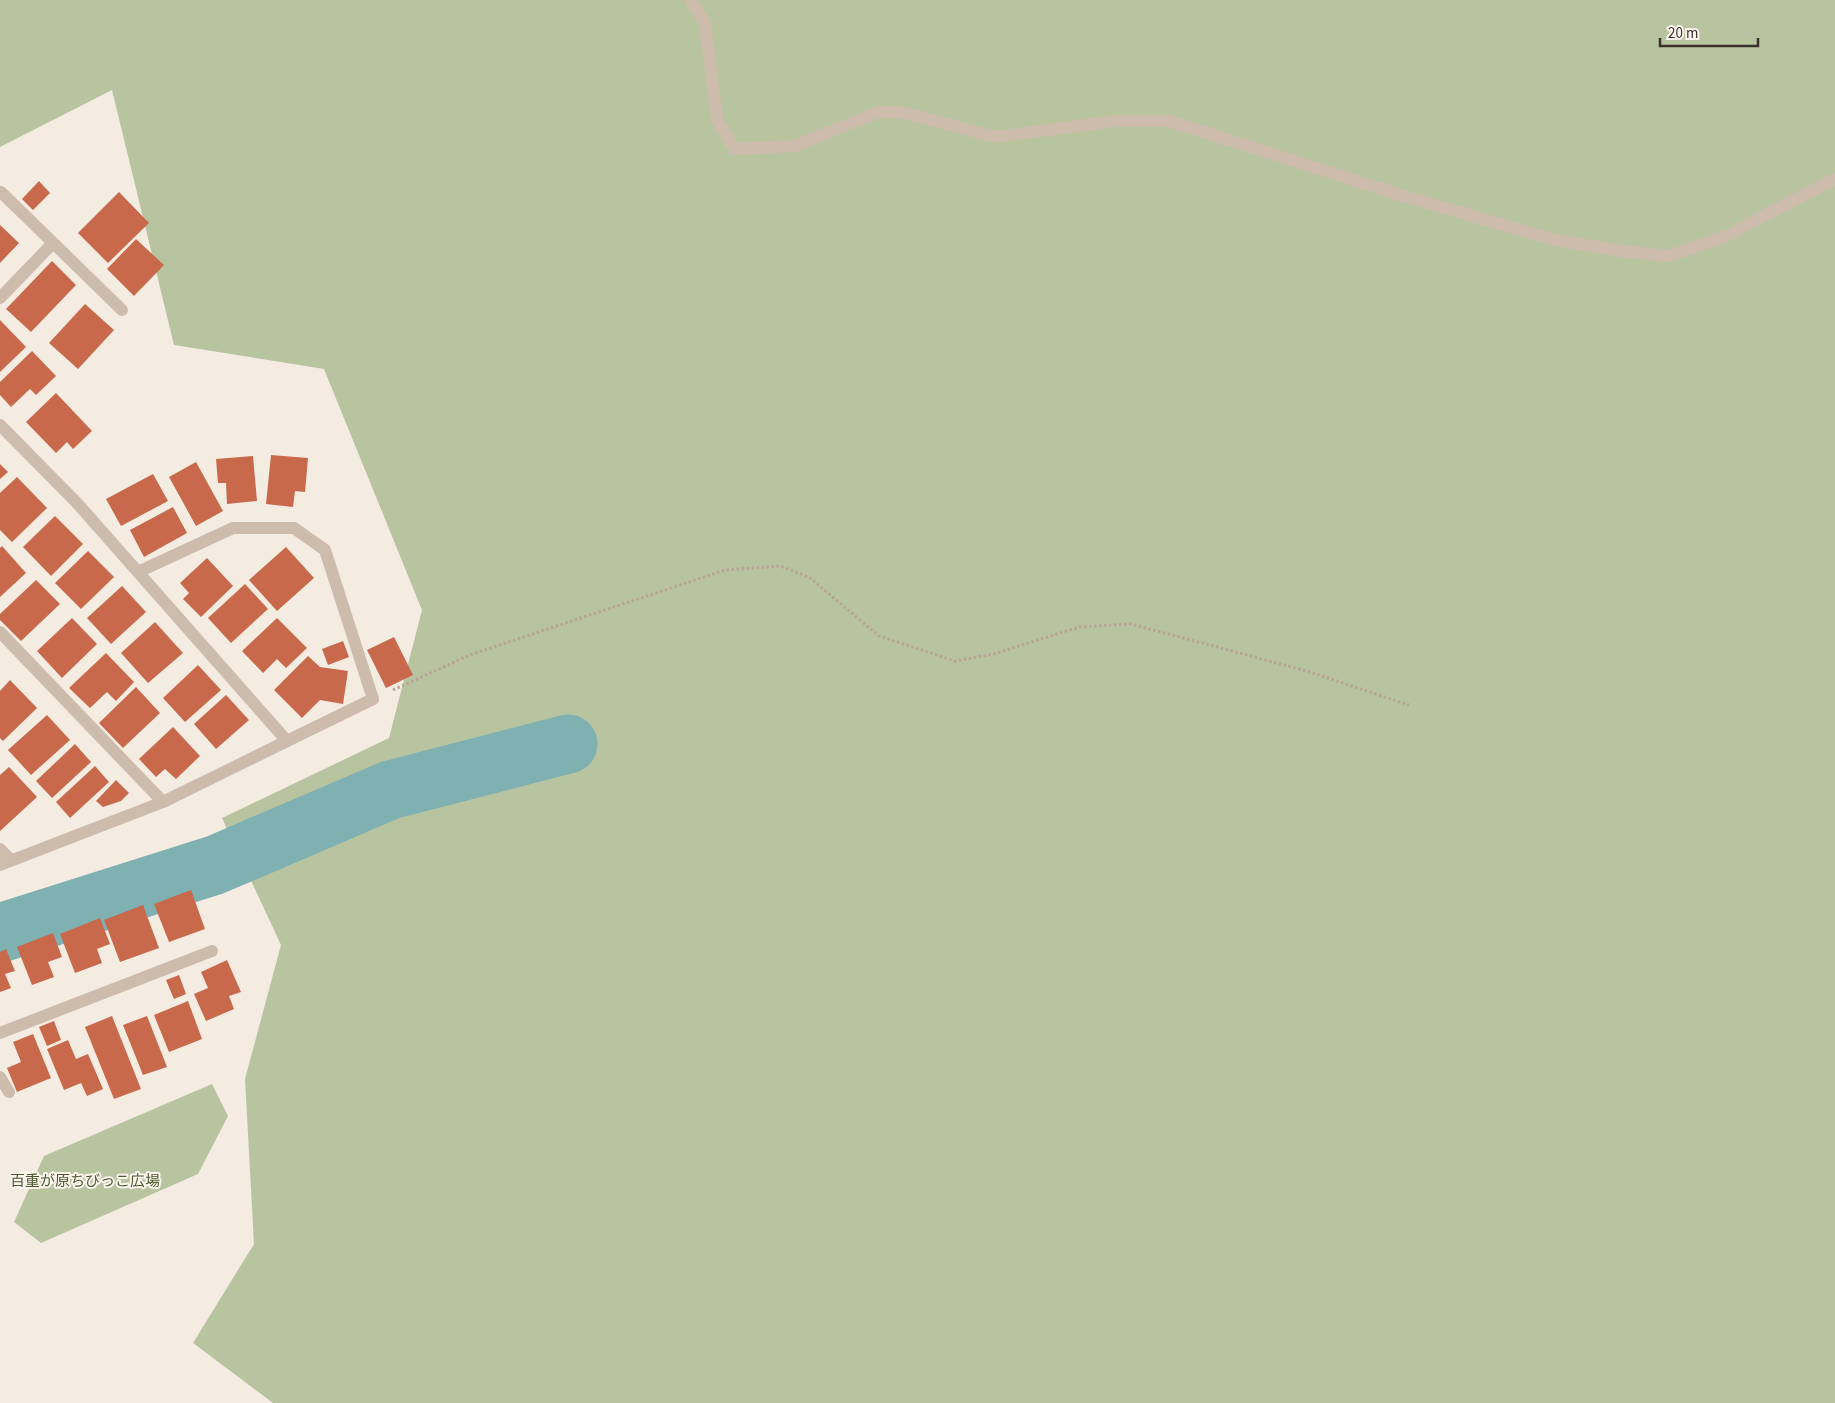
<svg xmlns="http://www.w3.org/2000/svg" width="1835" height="1403" viewBox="0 0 1835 1403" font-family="'Source Sans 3','Noto Sans JP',sans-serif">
<rect width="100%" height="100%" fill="#f4ebe1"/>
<!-- green -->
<path fill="#b8c4a0" d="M0,0H1835V1403H273L193,1343L254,1244L245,1079L281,945L222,818L389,738L422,610L324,369L174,345L112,90L0,147Z
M212,1084L228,1116L198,1174L41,1243L14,1222L44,1156Z"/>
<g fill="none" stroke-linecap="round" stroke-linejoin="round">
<!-- river -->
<path stroke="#7fb0b2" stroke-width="59" d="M0,933L215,865L390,790L568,744"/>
</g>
<!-- building -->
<path fill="#c8694b" d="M39,181L50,193L33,210L22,199Z
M119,192L149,223L108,263L78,233Z
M0,225L19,243L0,263Z
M136,239L164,265L134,296L107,269Z
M52,261L76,285L31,332L6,309Z
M85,304L114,330L78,369L49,343Z
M0,320L26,347L0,372Z
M32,351L56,376L36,395L30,389L11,407L0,395V382Z
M56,393L92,431L73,449L67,442L56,453L26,422Z
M271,455L308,458L305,492L295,491L293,507L266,504Z
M253,456L257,501L227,504L226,483H218L216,459Z
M196,462L223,511L196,526L169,477Z
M0,464L8,472L0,479Z
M153,474L168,501L121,526L106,499Z
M17,477L47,508L12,542L0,530V493Z
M173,507L187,533L144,557L130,530Z
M55,516L83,544L51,576L23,547Z
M2,546L26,573L0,597V548Z
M286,547L314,578L277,611L249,580Z
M88,551L114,577L81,609L55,583Z
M207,558L233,586L201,617L183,599L189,593L180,583Z
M36,580L60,604L21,641L0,620V614Z
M245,584L268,609L231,643L208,618Z
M122,586L146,612L111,644L87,618Z
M72,618L97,644L62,678L37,651Z
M277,618L307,648L286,668L277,659L263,673L242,651Z
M155,622L183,653L148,683L121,653Z
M394,637L413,675L386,688L367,650Z
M343,641L349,657L328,665L322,649Z
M106,653L134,682L116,701L107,692L90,708L69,688Z
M308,656L320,667L348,671L343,704L320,700L302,718L274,690Z
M198,665L221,690L185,722L163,698Z
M10,680L37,708L3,741L0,738V691Z
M136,687L160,713L123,748L99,723Z
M226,695L249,720L216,749L194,724Z
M47,715L70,740L31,775L8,750Z
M173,727L200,756L176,779L165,769L156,777L139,759Z
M75,744L91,762L52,798L36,781Z
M95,766L109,782L70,818L56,802Z
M9,767L37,797L0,831V775Z
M116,780L129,793L121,801L103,807L96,801Z
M191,890L205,929L169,942L154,904Z
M143,905L159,948L120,962L104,920Z
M100,918L110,944L97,949L102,963L75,973L60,934Z
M53,933L62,957L48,962L54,977L32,985L17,947Z
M6,949L15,971L5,974L11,988L0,992V952Z
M227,960L241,992L229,996L234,1009L206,1021L194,994L208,988L201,972Z
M179,975L186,994L174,999L166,980Z
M188,1001L202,1039L169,1052L154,1015Z
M112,1016L141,1089L114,1099L85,1027Z
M147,1016L167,1067L143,1075L123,1025Z
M54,1021L61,1040L47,1046L39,1027Z
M33,1034L51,1078L17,1092L7,1068L21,1062L13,1042Z
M68,1040L76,1059L88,1054L103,1089L87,1096L81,1083L64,1090L47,1049Z"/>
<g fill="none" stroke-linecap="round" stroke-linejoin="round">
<!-- path -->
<path stroke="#b9a596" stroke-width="3" stroke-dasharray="2.5 2.5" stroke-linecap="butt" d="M393,690L472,654L725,570L780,566L809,577L879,636L955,661L994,654L1079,627L1131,624L1310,672L1409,705"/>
<!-- minor -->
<path stroke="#cdbbac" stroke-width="12" d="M691,0L705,24L717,119L734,149L795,146L878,112L905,113L995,137L1115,121H1169L1410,198L1555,240L1621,251L1669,256L1726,236L1835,179
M1,192L122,310
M0,298L53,243
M0,425L77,503L287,741L163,802L0,865
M138,572L233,528H294L325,550L373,699L287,741
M0,632L163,802
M0,849L11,860
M0,1033L212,951
M0,1077L9,1092"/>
</g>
<g text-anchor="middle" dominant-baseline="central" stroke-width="4" stroke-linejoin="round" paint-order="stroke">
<!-- park labels -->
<g font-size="15" fill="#4a5a2e" stroke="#fbf5ee">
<text x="85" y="1181">百重が原ちびっこ広場</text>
</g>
</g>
<!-- scale -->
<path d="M1660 38v8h98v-8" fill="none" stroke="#3b302b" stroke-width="2.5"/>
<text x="1668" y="38" font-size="15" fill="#3b302b" stroke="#fbf5ee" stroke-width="4" paint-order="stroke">20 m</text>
</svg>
